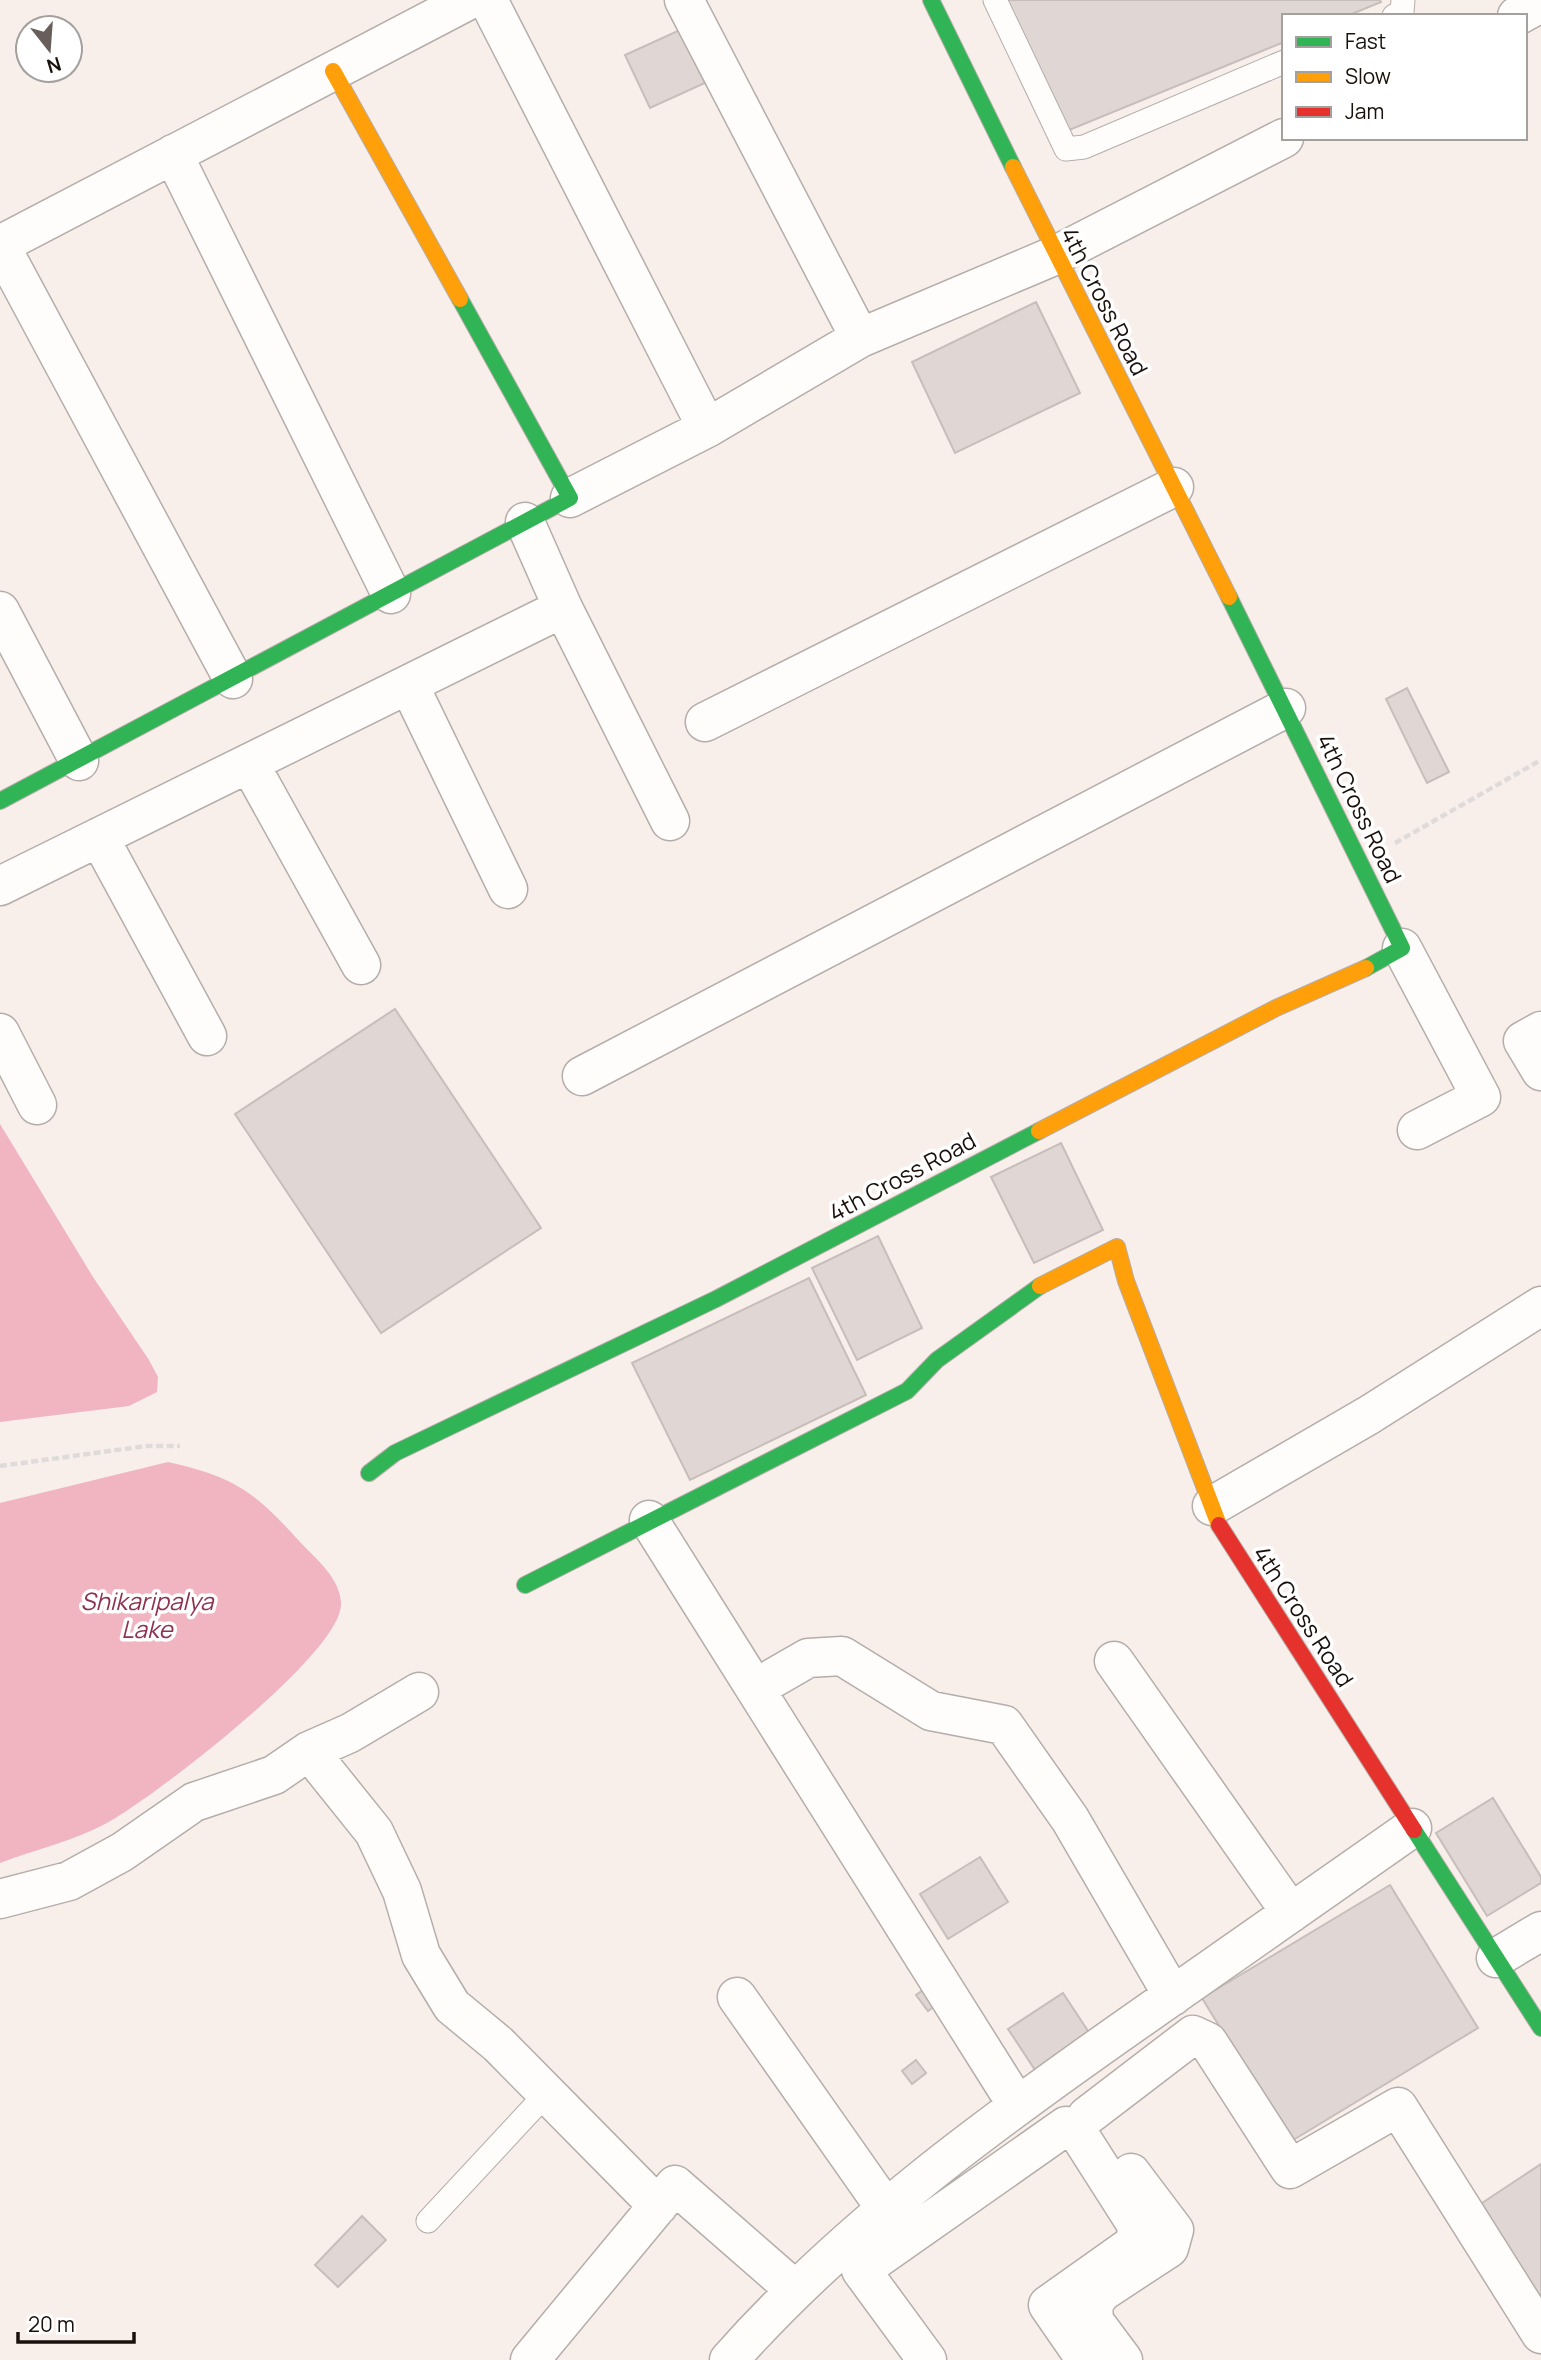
<svg xmlns="http://www.w3.org/2000/svg" width="1541" height="2360" viewBox="0 0 1541 2360" font-family="Manrope,sans-serif">
<rect width="100%" height="100%" fill="#f8efeb"/>
<!-- water -->
<path fill="#f0b5c1" d="M0,1124L93,1277L149,1360L158,1377L157,1392L129,1406L0,1422Z
M168,1462C235,1477 255,1492 300,1542C317,1560 339,1577 341,1602C346,1651 149,1801 105,1824C73,1841 34,1850 0,1863V1503Z"/>
<!-- building -->
<path fill="#e0d6d4" stroke="#c7bebb" stroke-width="2" d="M1007,0H1380L1381,2L1347,16H1284V42L1062,133Z
M693,24L718,77L650,108L625,55Z
M1036,302L1080,393L955,453L912,362Z
M1407,688L1449,772L1427,783L1386,699Z
M395,1009L541,1228L381,1333L235,1114Z
M1061,1143L1103,1230L1034,1263L991,1177Z
M878,1236L922,1328L857,1360L812,1268Z
M809,1278L866,1395L690,1480L632,1363Z
M1493,1798L1541,1877V1883L1487,1916L1436,1833Z
M980,1857L1008,1902L948,1939L920,1894Z
M1390,1885L1478,2028L1290,2142L1202,1998Z
M926,1988L937,2004L928,2011L916,1995Z
M1063,1993L1094,2040L1039,2076L1008,2029Z
M916,2060L926,2073L912,2084L902,2071Z
M1541,2164V2305L1476,2207Z
M362,2216L386,2240L338,2287L315,2265Z"/>
<g fill="none" stroke-linecap="round" stroke-linejoin="round">
<defs>
<path id="lane" d="M995,0L1066,149L1084,147L1284,62
M1394,16L1402,12L1403,0
M428,2221L547,2093"/>
<path id="street" d="M488,0L707,428
M684,0L860,338
M1517,16L1541,3
M173,154L391,594
M570,498L707,428L860,338L1056,255L1284,138
M563,608L670,821
M0,611L79,761
M233,679L0,245L469,0
M409,685L508,889
M705,722L1174,487
M249,763L361,965
M99,837L207,1036
M0,886L563,608L525,522
M1402,948L1481,1097L1417,1130
M1541,1031L1523,1041L1541,1071
M0,1033L37,1105
M582,1076L1286,708
M1212,1506L1369,1415L1541,1306
M649,1520L1017,2105
M1114,1661L1291,1913
M756,1688L808,1658L842,1656L931,1711L1004,1725L1070,1819L1173,1996
M309,1751L374,1832L402,1891L421,1955L452,2006L498,2044L658,2206
M0,1899L69,1881L122,1852L194,1802L274,1775L309,1751L350,1733L419,1692
M1496,1958L1541,1931
M737,1997L886,2209
M1087,2116L1193,2035L1208,2042L1290,2169L1398,2107L1541,2334
M530,2360L675,2185L794,2289
M729,2360C846,2228 991,2123 1135,2022C1227,1957 1320,1893 1412,1828
M927,2360L861,2270L1066,2126L1080,2136L1138,2227L1134,2244L1048,2305L1086,2360
M1123,2360L1094,2321L1093,2304L1102,2292L1169,2248L1174,2230L1131,2173"/>
<path id="fast" d="M931,0L1013,167
M1229,597L1402,948L1366,968
M0,801L570,498L460,299
M369,1473L395,1453L716,1299L1039,1131
M525,1585L907,1391L937,1360L1040,1286
M1414,1830L1541,2028"/>
<path id="slow" d="M333,71L460,299
M1013,167L1229,597
M1039,1131L1276,1008L1366,968
M1040,1286L1117,1247L1126,1281L1219,1525"/>
<path id="jam" d="M1219,1525L1414,1830"/>
</defs>
<!-- lane casing -->
<use href="#lane" stroke="#b5ada9" stroke-width="25"/>
<!-- street casing -->
<use href="#street" stroke="#b5ada9" stroke-width="41"/>
<!-- fast casing -->
<use href="#fast" stroke="#b5ada9" stroke-width="18"/>
<!-- slow casing -->
<use href="#slow" stroke="#b5ada9" stroke-width="18"/>
<!-- jam casing -->
<use href="#jam" stroke="#b5ada9" stroke-width="18"/>
<!-- path -->
<path stroke="#dedbda" stroke-width="4.5" stroke-dasharray="7 3.5" stroke-linecap="butt" d="M1395,843L1541,760
M0,1466L146,1446H180"/>
<!-- lane -->
<use href="#lane" stroke="#fefdfc" stroke-width="23"/>
<!-- street -->
<use href="#street" stroke="#fefdfc" stroke-width="38"/>
<!-- fast -->
<use href="#fast" stroke="#30b455" stroke-width="16"/>
<!-- slow -->
<use href="#slow" stroke="#ff9f0a" stroke-width="16"/>
<!-- jam -->
<use href="#jam" stroke="#e5322d" stroke-width="16"/>
</g>
<g text-anchor="middle" dominant-baseline="central" stroke-width="7" stroke-linejoin="round" paint-order="stroke">
<!-- street labels -->
<g font-size="23" fill="#1a110d" stroke="#fff">
<text transform="translate(1105 301) rotate(63)">4th Cross Road</text>
<text transform="translate(1360 808) rotate(64)">4th Cross Road</text>
<text transform="translate(902 1176) rotate(-28)">4th Cross Road</text>
<text transform="translate(1304 1616) rotate(57)">4th Cross Road</text>
</g>
<!-- water labels -->
<g font-size="24" font-style="italic" fill="#8e324f" stroke="#fff">
<text x="147" y="1600">Shikaripalya<tspan x="147" dy="28">Lake</tspan></text>
</g>
</g>
<!-- legend -->
<rect x="1282" y="14" width="245" height="126" fill="#ffffff" stroke="#a3a09e" stroke-width="2"/>
<rect x="1296" y="37" width="35" height="10" fill="#30b455" stroke="#a3a09e" stroke-width="2"/>
<text x="1345" y="49" font-size="21" fill="#1a110d">Fast</text>
<rect x="1296" y="72" width="35" height="10" fill="#ff9f0a" stroke="#a3a09e" stroke-width="2"/>
<text x="1345" y="84" font-size="21" fill="#1a110d">Slow</text>
<rect x="1296" y="107" width="35" height="10" fill="#e5322d" stroke="#a3a09e" stroke-width="2"/>
<text x="1345" y="119" font-size="21" fill="#1a110d">Jam</text>
<!-- north arrow -->
<g transform="translate(49 49) rotate(163)"><circle r="33" fill="#ffffff" stroke="#a3a09e" stroke-width="2"/>
<path d="M0-5L12 26L0 18L-12 26Z" fill="#685f5b"/>
<text y="-10" font-size="19" font-weight="bold" text-anchor="middle" fill="#1a110d">N</text>
</g>
<!-- scale -->
<path d="M18 2332v10h116v-10" fill="none" stroke="#1a110d" stroke-width="3.5"/>
<text x="28" y="2332" font-size="21" fill="#1a110d" stroke="#ffffff" stroke-width="5" paint-order="stroke">20 m</text>
</svg>
